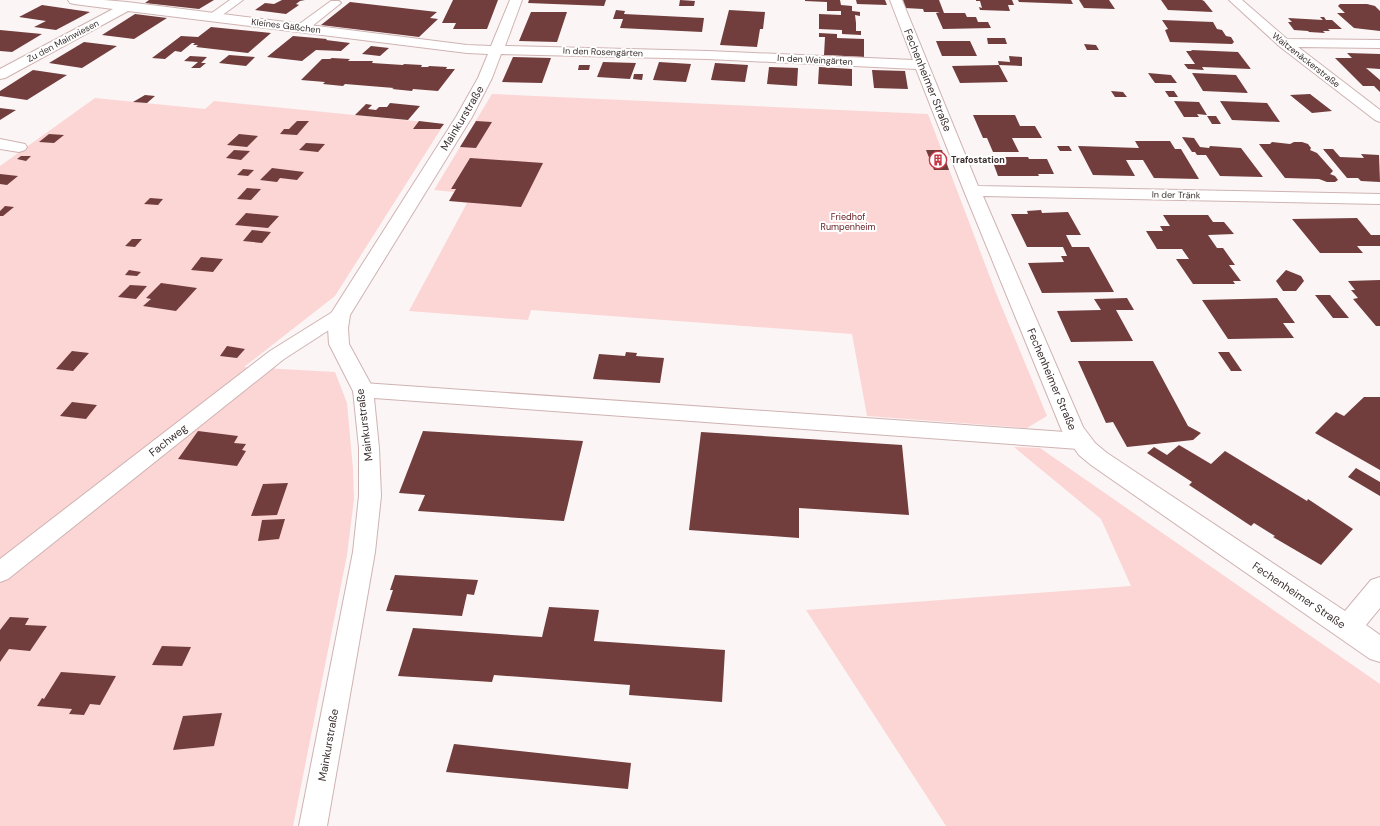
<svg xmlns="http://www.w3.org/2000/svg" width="1380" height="826" viewBox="0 0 1380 826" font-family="'DM Sans',sans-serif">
<rect width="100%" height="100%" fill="#fbf5f5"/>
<!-- green -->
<path fill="#fbd6d5" d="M492,94L928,114L996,293L1047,416L1027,428L867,416L852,334L531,310L528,320L409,311L467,203L449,201L454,192L434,190Z
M95,98L205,109L214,101L444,124L335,296L244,367L335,372L347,403L353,469L354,499L347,555L293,826H0V166Z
M1014,447L1040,448L1380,684V826H946L806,610L1131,586L1101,519Z"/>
<!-- building -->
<path fill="#713d3d" d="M149,0H214L199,9L145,3Z
M282,0H305L300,1L296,4L299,5L286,14L255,10L265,3L274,4Z
M453,0H498L487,29H453L456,23H442Z
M529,0H606L604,6L528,3Z
M680,0L695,1L694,6H679Z
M805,0H840L841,5L852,6V11L860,12V16L855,15L856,23V31H861V35L842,34V30L819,29V14L841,15V11H827V2L805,1Z
M856,0H885L887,5L857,4Z
M903,0H939L944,13H965L967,17H976L978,22H988L991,28L943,29L936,13L940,12H924L923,9L905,8Z
M976,0H1012L1014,5H1008L1010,11L980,10L979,7L982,8L980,1H976Z
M1018,0H1071L1073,4L1019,2Z
M1079,0H1109L1115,9L1084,8Z
M1161,0H1202L1204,1L1213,12L1168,10Z
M350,2L437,12L430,18L438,19L419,37L321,25Z
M1340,4H1367L1375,6L1380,11V31L1354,28L1337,13H1345L1338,6Z
M42,5L90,12L56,30L34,27L46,21L19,17Z
M616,10L625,11L624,14L704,18L702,32L620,28L623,19H613Z
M729,10L765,12L763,29H760L757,47L720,45Z
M531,12H567L557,42L519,41Z
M135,14L167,18L134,39L102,35Z
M1320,17H1324L1326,20H1332L1342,29H1328L1330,31H1323L1325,33L1309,32L1308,31L1294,30L1288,22H1292L1288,18L1323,20Z
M1162,20L1213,22L1217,29L1222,30L1226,36L1231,37L1234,42L1232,44L1170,42L1165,30L1168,29Z
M211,27L271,33L248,53L196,47L198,45H193L195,43H192L181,52L175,51L165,59L152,58L181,36L198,37Z
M0,30L42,34L12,52L0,51Z
M819,33L837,34V38L864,39V57L824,55L825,37H819Z
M293,36L327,39L326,40L350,43L341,51L316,50L302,61L267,57Z
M987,38H1005L1007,44H988Z
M936,41H970L977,56H942Z
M84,42L117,46L82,68L49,63Z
M1084,44L1096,45L1099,50H1087Z
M371,46L389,48L380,56L362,54Z
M1191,50L1238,52L1251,69L1202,67L1204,70L1188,69L1184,64H1195L1186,51H1192Z
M1347,53L1380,54V69L1366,68L1380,80V92L1374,86H1363L1335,58H1352Z
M229,55L255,57L246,66L219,63Z
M190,56L207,57L201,63H206L200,68H191L198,62L184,61Z
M1009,56L1022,57V66L999,65L998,61L1010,62Z
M513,57L551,58L542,83L502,82Z
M332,58L350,59L348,61H373L372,63L403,65L404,64L422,65L421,67H428L429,66L447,67L446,69H455L438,91L413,89L412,91L392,89L394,88L345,84L343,86L323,84L325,82L301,80L322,59H330Z
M603,62L636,63L630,79L597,77Z
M659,62L691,64L686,82L653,80Z
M715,63L748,65L745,82L711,80Z
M579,65H590L589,70H578Z
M999,65L1008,82L960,83L952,66Z
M769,67L798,68L797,86L767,84Z
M819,67L852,69V86L818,84Z
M33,70L67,75L27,100L0,96V91Z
M872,70L905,71L908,89L874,88Z
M1148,73L1171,75L1177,83H1155Z
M1192,73L1236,75L1248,93L1203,91Z
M634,74H643L642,80L633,79Z
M1111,91L1123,92L1127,97H1115Z
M1165,91H1174L1178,97H1169Z
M1310,94L1332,111L1312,113L1290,95Z
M145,95L155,96L147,103L133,102Z
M1174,101L1199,102L1207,115L1197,114L1199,117H1184Z
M1220,101L1267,103L1280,122L1232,120Z
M390,103L420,106L408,120L355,115L366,104L372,105L368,109L376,110L379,107H387Z
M0,108L16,110L0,120Z
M973,115H1015L1020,126H1035L1042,138H1012L1019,152H993L987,138H983Z
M1207,116H1216L1221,124H1212Z
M297,121H309L297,135L280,134L284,129H289Z
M419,121L444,124L440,129H413Z
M476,121L492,122L476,148L460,147Z
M49,134L64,135L54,143L39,142Z
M239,134L258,136L247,147L227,145Z
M1182,137L1194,138L1200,147L1209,148L1210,146L1241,148L1263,177L1220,176L1206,155H1197L1195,152H1192Z
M1135,141H1170L1175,149H1181L1199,179L1154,178L1143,160H1126L1135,176L1093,175L1078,146L1139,148Z
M1272,142L1290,144L1294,142H1302L1308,144L1311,148L1310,150L1317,153L1333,171L1330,174L1335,176L1338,180L1335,182H1327L1319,179L1285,178L1259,144H1270Z
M306,143L325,144L318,152L299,150Z
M1057,146H1069L1072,151H1060Z
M1323,149H1333L1340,157L1364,158L1361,154L1379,155L1380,182L1361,181L1358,178H1347Z
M234,150L250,151L241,160L226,158Z
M926,150H942L949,170H934Z
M21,156H31L26,161L17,159Z
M991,157H1028L1029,159H1047L1054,174H1038L1039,176H998Z
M470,158L543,163L521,207L449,201L456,189H451Z
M272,168L304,172L297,180L280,178L277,182L260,180Z
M243,169L254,170L248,176L237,175Z
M0,174L18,176L7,185L0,184Z
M247,188L261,189L251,200L237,199Z
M150,198L163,199L158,205L144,204Z
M5,206L14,207L3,216H0V211Z
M1041,210L1042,213L1068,212L1081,235H1066L1072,247H1089L1114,292L1042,293L1028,263L1064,262L1061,256H1067L1063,247H1027L1011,214H1028L1027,211Z
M246,213L279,216L268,228L235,225Z
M1163,215H1208L1213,222H1224L1234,234L1208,235L1217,248H1223L1235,265H1229L1241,281H1233L1235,284H1193L1176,259H1189L1182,249H1157L1146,231H1163L1160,226H1170Z
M1357,218L1371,235H1380V246H1357L1363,253H1320L1292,219Z
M252,230L271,232L262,243L243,241Z
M132,239H142L135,247L125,246Z
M201,257L223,259L213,272L191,270Z
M129,270L141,272L137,276L125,275Z
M1286,270L1301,276L1304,281L1296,291H1283L1276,281Z
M1380,280V326H1376L1353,299L1358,298L1351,290H1355L1348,281Z
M161,283L197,288L176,311L143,306L151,299L146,298Z
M130,285L147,286L136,299L118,297Z
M1315,295H1330L1349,318H1333Z
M1127,298L1134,310H1116L1133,341L1071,342L1057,311L1101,310L1094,299Z
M1277,298L1295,323H1283L1294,338L1228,339L1202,300Z
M227,346L245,349L237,358L220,356Z
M72,351L89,353L73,371L56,369Z
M626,352L637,353L636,356L664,358L660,383L593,379L599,354L625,356Z
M1218,352H1229L1242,371H1231Z
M1078,361H1153L1188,426L1201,433L1193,440L1127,447L1113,422L1106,423Z
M1364,397H1380V470L1315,433L1336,412L1344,416Z
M72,402L97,405L86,419L60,416Z
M198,431L238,436L234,443L246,444L242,450L246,451L237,466L178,459Z
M423,431L583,441L564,521L418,511L425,495L399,493Z
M701,432L902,445L909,515L799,508V538L689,530Z
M1179,445L1211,464L1225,451L1307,501L1308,499L1353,529L1321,565L1273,537L1275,536L1254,523L1251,526L1189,485L1192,482L1147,453L1154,447L1167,455Z
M1356,468L1380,482V496L1348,477Z
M288,483L277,515L251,516L263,484Z
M285,519L279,539L258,541L262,520Z
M395,575L478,580L474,595L467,594L462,616L386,611L393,590H390Z
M549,607L599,610L594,641L725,650L722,702L629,695L630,685L494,675L492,682L398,676L413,628L542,637Z
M10,617L29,618L25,625L47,626L30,651L9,649L0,662V630Z
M162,646L191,647L182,666L152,665Z
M61,672L116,676L100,705L90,704L84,715L69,714L72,709L37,706L42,698L44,699Z
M222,713L214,746L173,750L183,716Z
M454,744L631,763L628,789L446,772Z"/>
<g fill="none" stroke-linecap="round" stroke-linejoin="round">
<defs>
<path id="service" d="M230,0H243L217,19H209L207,17L209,15Z
M331,1H339L341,3L306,31H298L296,28L298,25Z
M340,309L346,311L349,315L346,319L284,359L8,579L0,582V559L270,351L334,311Z
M363,383L1079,433L1086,436L1089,441L1086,446L1079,449L374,398L379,448L381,496L375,552L327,826H299L353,552L359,496V448L353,390L356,385Z"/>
<path id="minor" d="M68,0H104L127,2L467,45L491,46L510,0H522L505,46L708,51L913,60L890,0H902L978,186L1380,194V204L983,196L1083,427L1095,443L1107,453L1345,611L1371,580L1380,577V608L1366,625L1380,635V662L1370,659L1091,465L1079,455L1062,431L964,191L916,69L708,59L501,54L492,78L472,117L350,315L348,328L349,344L374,390L371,395L363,398L355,395L329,344L328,328L330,315L456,117L478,78L488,54L467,53L128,11L5,78L0,79V69L113,9L74,4L70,3Z
M1229,0H1242L1287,39L1380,40V48L1298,47L1380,110V122L1375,120L1279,46Z
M0,139L25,144L27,147L25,150L19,152L0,149Z"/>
</defs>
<!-- service casing -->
<use href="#service" stroke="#cfb3b2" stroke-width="2"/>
<!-- minor casing -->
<use href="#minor" stroke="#cfb3b2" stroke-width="2"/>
<!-- service -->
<use href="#service" fill="#fff" fill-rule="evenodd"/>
<!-- minor -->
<use href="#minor" fill="#fff" fill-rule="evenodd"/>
</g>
<!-- icons -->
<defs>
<symbol id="building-ring" viewBox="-11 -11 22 22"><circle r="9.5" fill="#fff" stroke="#c63643" stroke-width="1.5"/><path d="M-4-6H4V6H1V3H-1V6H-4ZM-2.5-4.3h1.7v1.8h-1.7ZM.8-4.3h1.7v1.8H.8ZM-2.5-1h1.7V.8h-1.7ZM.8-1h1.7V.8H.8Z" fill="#c63643"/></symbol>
</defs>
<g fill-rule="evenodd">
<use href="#building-ring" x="928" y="150" width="20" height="20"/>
</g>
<g text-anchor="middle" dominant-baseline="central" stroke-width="4" stroke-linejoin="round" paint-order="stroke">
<!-- far-street labels -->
<g font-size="9" fill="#3a2f2f" stroke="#fff">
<text transform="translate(286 26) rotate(7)">Kleines Gäßchen</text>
<text transform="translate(63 41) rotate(-28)">Zu den Mainwiesen</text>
<text transform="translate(603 52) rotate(2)">In den Rosengärten</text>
<text transform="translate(815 60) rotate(3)">In den Weingärten</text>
<text transform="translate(1306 60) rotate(38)">Waitzenäckerstraße</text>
<text transform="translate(1176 195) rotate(1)">In der Tränk</text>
</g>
<!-- far-poi labels -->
<g font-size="9" font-weight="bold" fill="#3a2f2f" stroke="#fff" text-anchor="start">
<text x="951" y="160">Trafostation</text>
</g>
<!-- far-park labels -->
<g font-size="9" fill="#621a1f" stroke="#fff">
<text x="848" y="217">Friedhof<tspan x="848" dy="10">Rumpenheim</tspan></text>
</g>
<!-- street labels -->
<g font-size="11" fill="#3a2f2f" stroke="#fff">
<text transform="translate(928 80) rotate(68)">Fechenheimer Straße</text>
<text transform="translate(462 118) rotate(-59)">Mainkurstraße</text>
<text transform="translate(1052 379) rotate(67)">Fechenheimer Straße</text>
<text transform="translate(364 425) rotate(-97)">Mainkurstraße</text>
<text transform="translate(168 440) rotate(-38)">Fachweg</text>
<text transform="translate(1299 595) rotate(34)">Fechenheimer Straße</text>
<text transform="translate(328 745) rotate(-80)">Mainkurstraße</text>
</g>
</g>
</svg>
